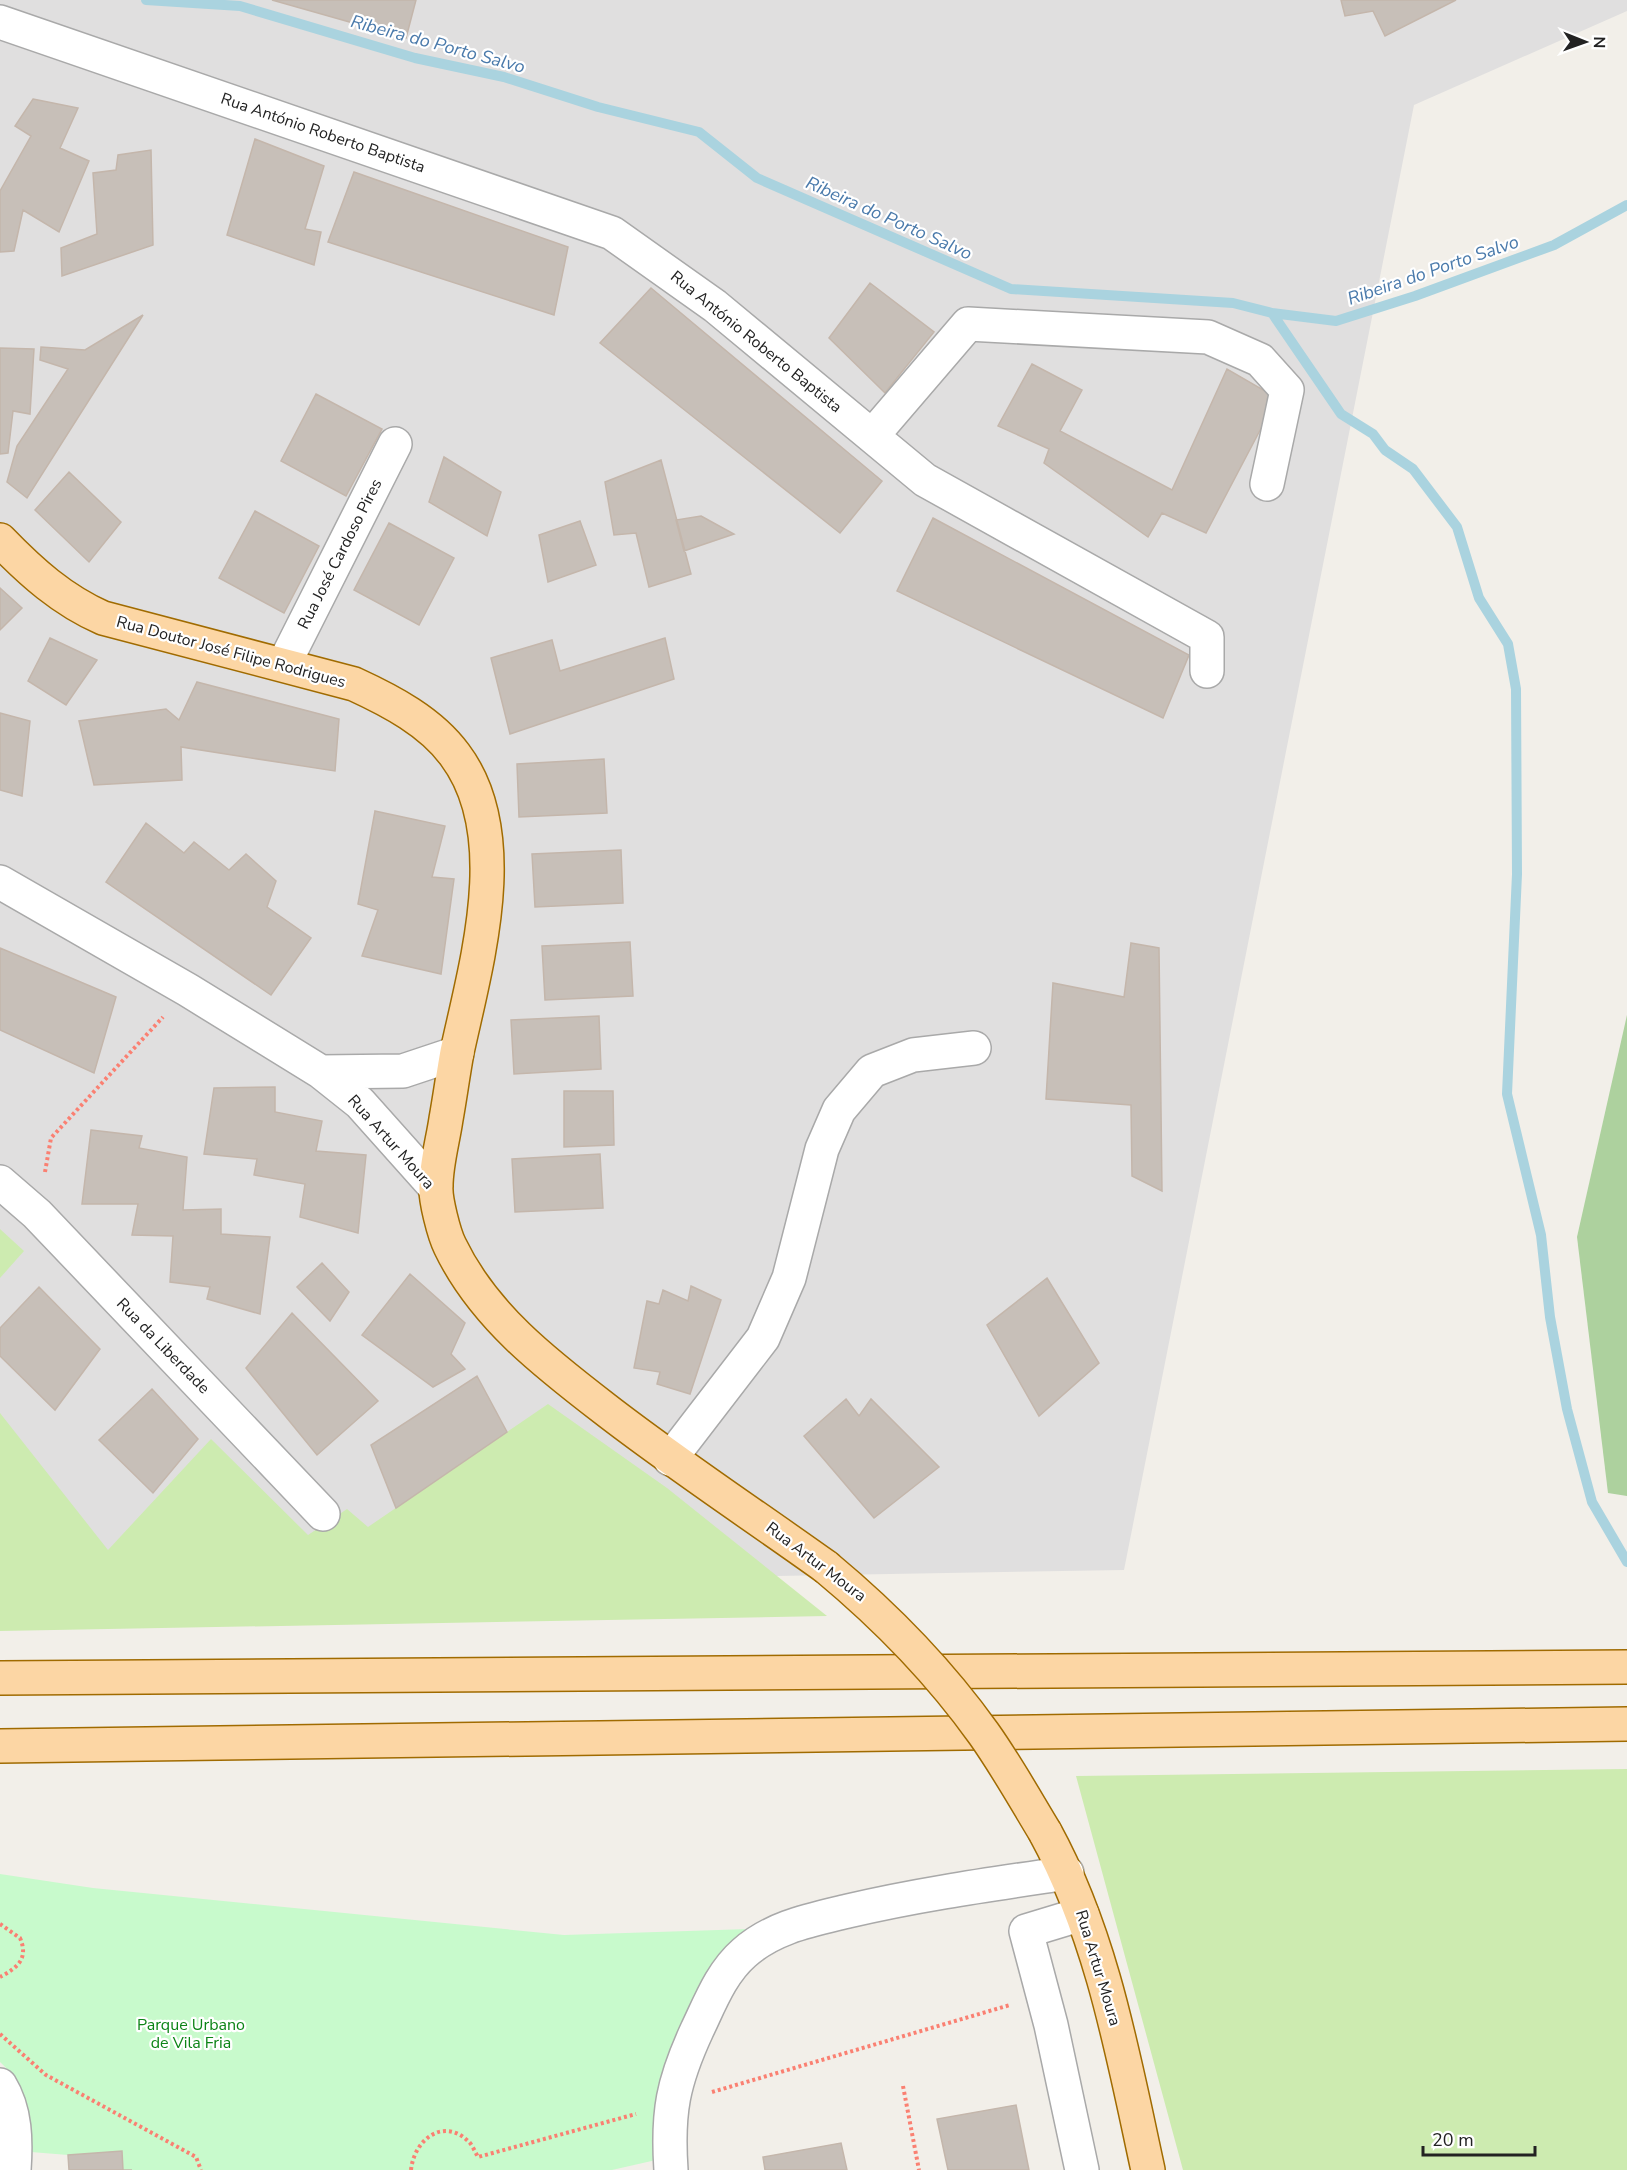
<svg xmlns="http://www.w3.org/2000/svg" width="1627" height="2170" viewBox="0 0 1627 2170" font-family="'Nunito Sans',sans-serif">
<rect width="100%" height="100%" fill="#f2efe9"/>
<!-- residential -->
<path fill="#e0dfdf" d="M0,0H1627V11L1414,105L1124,1570L659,1578L0,1581Z"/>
<!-- grass -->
<path fill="#cdebb0" d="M0,1229L24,1251L0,1278Z
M548,1404L667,1488L827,1616L0,1631V1413L108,1550L211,1439L308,1535L347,1509L368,1527Z
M1627,1769V2170H1183L1076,1776Z"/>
<!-- forest -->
<path fill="#add19e" d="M1627,1015V1496L1608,1493L1577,1237Z"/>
<!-- park -->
<path fill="#c8facc" d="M0,1874L93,1888L564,1935L749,1929L656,2160L612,2170H123L122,2151L68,2155L31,2152C29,2116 28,2087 0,2062Z"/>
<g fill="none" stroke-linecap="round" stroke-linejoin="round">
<!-- stream -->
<path stroke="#aad3df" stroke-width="10" d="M146,0L240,6L415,58L504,77L598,107L699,132L757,178L1011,289L1233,303L1272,313L1336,321L1415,296L1554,245L1627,205
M1272,313L1341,414L1373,434L1385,450L1413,469L1457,527L1479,598L1508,644L1516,689L1517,874L1507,1094L1541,1235L1550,1317L1567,1409L1592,1502L1627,1562"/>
</g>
<!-- building -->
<path fill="#c7bfb8" stroke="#c4b6ab" stroke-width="1.5" d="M272,0H416L406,38Z
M1341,0H1456L1385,36L1373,11L1345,16Z
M33,99L78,108L60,148L89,161L59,232L23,210L14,251L0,252V191L31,136L15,126Z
M255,139L324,166L305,229L321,232L314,265L227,235Z
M151,150L153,245L62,276L61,248L97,234L93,173L116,170L118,155Z
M354,172L568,247L554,315L328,242Z
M870,283L934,332L885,393L829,338Z
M651,288L882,481L840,533L600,343Z
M143,315L27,498L7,482L17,446L68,369L40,360L41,347L85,350Z
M0,348L34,349L30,414L13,411L8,453L0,454Z
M1032,364L1082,390L1060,431L1172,490L1227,369L1277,398L1206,533L1162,513L1148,537L1044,463L1049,449L998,426Z
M316,394L382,429L346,496L281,461Z
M444,457L501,492L487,536L429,502Z
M661,460L691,574L649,587L636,533L614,535L605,482Z
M69,472L121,522L89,562L35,510Z
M255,511L319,546L284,613L219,578Z
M701,516L734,534L684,551L676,520Z
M933,518L1189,655L1163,718L897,591Z
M580,521L596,565L548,582L539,535Z
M389,523L454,558L419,625L354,590Z
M0,588L22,608L0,630Z
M50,638L97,660L66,705L28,681Z
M665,638L674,679L510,734L491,658L552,640L560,671Z
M197,682L339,719L335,771L181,747L182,780L94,785L79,721L166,709L179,720Z
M0,713L30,721L22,796L0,790Z
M604,759L607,813L519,817L517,764Z
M375,811L445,826L432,877L454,879L441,974L362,956L378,910L358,904Z
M146,823L184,853L194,842L229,870L246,854L276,881L267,907L311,938L271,995L106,882Z
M621,850L623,903L535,907L532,854Z
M630,942L633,996L545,1000L542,946Z
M1131,943L1159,948L1162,1191L1132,1176L1131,1105L1046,1099L1053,983L1124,997Z
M0,948L116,997L94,1073L0,1030Z
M599,1016L601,1069L514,1074L511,1020Z
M275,1087V1112L322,1121L316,1151L366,1155L358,1233L300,1217L305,1184L254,1175L257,1159L204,1154L214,1088Z
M564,1091H613L614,1145L564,1147Z
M91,1130L142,1136L139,1148L187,1157L183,1210L221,1209V1234L270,1237L260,1314L207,1299L210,1287L170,1282L173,1236L132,1235L138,1204H82Z
M600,1154L603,1208L515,1212L512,1159Z
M322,1263L349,1292L330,1321L297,1287Z
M410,1274L465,1323L451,1354L465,1369L433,1387L362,1335Z
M1047,1278L1099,1363L1039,1416L987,1325Z
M691,1286L721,1300L690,1394L657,1384L660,1372L634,1368L647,1301L659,1304L663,1290L688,1301Z
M39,1287L100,1349L55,1410L0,1356V1328Z
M292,1313L378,1401L317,1455L246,1368Z
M477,1376L507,1432L396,1508L371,1445Z
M152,1389L198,1439L153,1493L99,1440Z
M846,1399L859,1416L871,1399L939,1467L874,1518L804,1436Z
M1016,2105L1029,2170H948L937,2119Z
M841,2143L847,2170H765L763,2157Z
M122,2151L123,2170H132H69L68,2155Z"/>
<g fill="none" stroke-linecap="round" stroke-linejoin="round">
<defs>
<path id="minor" d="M0,22L612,233L715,306L925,480L1207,637V671
M872,436L968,324L1208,337L1260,360L1287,390L1267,484
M284,664L395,444
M0,882L188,990L321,1072L403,1071L457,1053
M321,1072L360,1103L435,1187
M0,1182L37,1214L323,1514
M670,1459L763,1338L789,1278L822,1149L839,1110L872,1071L913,1055L974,1048
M1082,1914L1026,1931L1051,2025L1082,2170
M0,2085C16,2111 16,2141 14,2170
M671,2170C667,2112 673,2082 697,2030C710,2003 721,1973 744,1953C773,1927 811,1920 848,1911C920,1894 993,1884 1067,1873"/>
<path id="major" d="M0,540C31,572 62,600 103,618L354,684C391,701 431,722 455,755C515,835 476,964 457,1052C453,1074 450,1097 446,1119C443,1140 436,1164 436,1186C435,1199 444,1234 450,1246C483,1315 545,1363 605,1409C676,1464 752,1514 826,1567
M0,1678L1627,1667
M0,1746L1627,1724
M1045,1832C1102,1936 1123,2055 1148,2170"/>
</defs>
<!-- minor casing -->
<use href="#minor" stroke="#a9a9a9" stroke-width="36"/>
<!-- major casing -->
<use href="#major" stroke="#a06b00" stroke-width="36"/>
<!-- path -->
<path stroke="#fa8072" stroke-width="4" stroke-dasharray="3 3" stroke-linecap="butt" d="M45,1172L51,1138L163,1017
M0,1924L20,1938C29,1959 17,1968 0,1977
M0,2034L46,2075L196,2157L201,2170
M903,2086L919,2170
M712,2092L1010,2005
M411,2170C414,2140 443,2117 468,2141C472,2144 475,2152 478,2157L636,2114"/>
<!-- minor -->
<use href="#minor" stroke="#fff" stroke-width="33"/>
<!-- major -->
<use href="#major" stroke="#fcd6a4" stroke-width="33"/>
<defs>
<path id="major-bridge" d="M826,1567C885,1616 939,1671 984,1734C1006,1765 1025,1799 1045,1832"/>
</defs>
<!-- major-bridge casing -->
<use href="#major-bridge" stroke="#a06b00" stroke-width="36" stroke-linecap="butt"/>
<!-- major-bridge -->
<use href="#major-bridge" stroke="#fcd6a4" stroke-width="33"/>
</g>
<g text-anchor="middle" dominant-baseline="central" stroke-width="4.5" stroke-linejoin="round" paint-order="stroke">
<!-- street labels -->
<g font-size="16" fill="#222" stroke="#fff">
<text transform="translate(323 133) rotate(19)">Rua António Roberto Baptista</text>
<text transform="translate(756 342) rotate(39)">Rua António Roberto Baptista</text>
<text transform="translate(340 554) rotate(-63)">Rua José Cardoso Pires</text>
<text transform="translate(231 652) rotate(15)">Rua Doutor José Filipe Rodrigues</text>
<text transform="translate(391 1142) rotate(48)">Rua Artur Moura</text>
<text transform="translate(163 1346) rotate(46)">Rua da Liberdade</text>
<text transform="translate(816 1562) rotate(37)">Rua Artur Moura</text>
<text transform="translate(1098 1968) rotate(73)">Rua Artur Moura</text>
</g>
<!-- park labels -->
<g font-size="16" fill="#0c8416" stroke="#fff">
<text x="191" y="2025">Parque Urbano<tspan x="191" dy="18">de Vila Fria</tspan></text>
</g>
<!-- water labels -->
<g font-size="18" font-style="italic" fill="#4a7aab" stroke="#fff">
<text transform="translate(438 44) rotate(15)">Ribeira do Porto Salvo</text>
<text transform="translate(889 218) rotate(24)">Ribeira do Porto Salvo</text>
<text transform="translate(1433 270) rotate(-19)">Ribeira do Porto Salvo</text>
</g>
</g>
<!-- north arrow -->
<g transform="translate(1585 42) rotate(91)" stroke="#ffffff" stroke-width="4.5" paint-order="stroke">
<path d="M0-4.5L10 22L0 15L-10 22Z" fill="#222222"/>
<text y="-9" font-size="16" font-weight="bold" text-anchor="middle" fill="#222222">N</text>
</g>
<!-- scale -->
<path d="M1423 2146v9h112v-9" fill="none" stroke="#222222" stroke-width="3"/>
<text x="1432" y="2146" font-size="18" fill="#222222" stroke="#ffffff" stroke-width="4.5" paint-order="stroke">20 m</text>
</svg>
